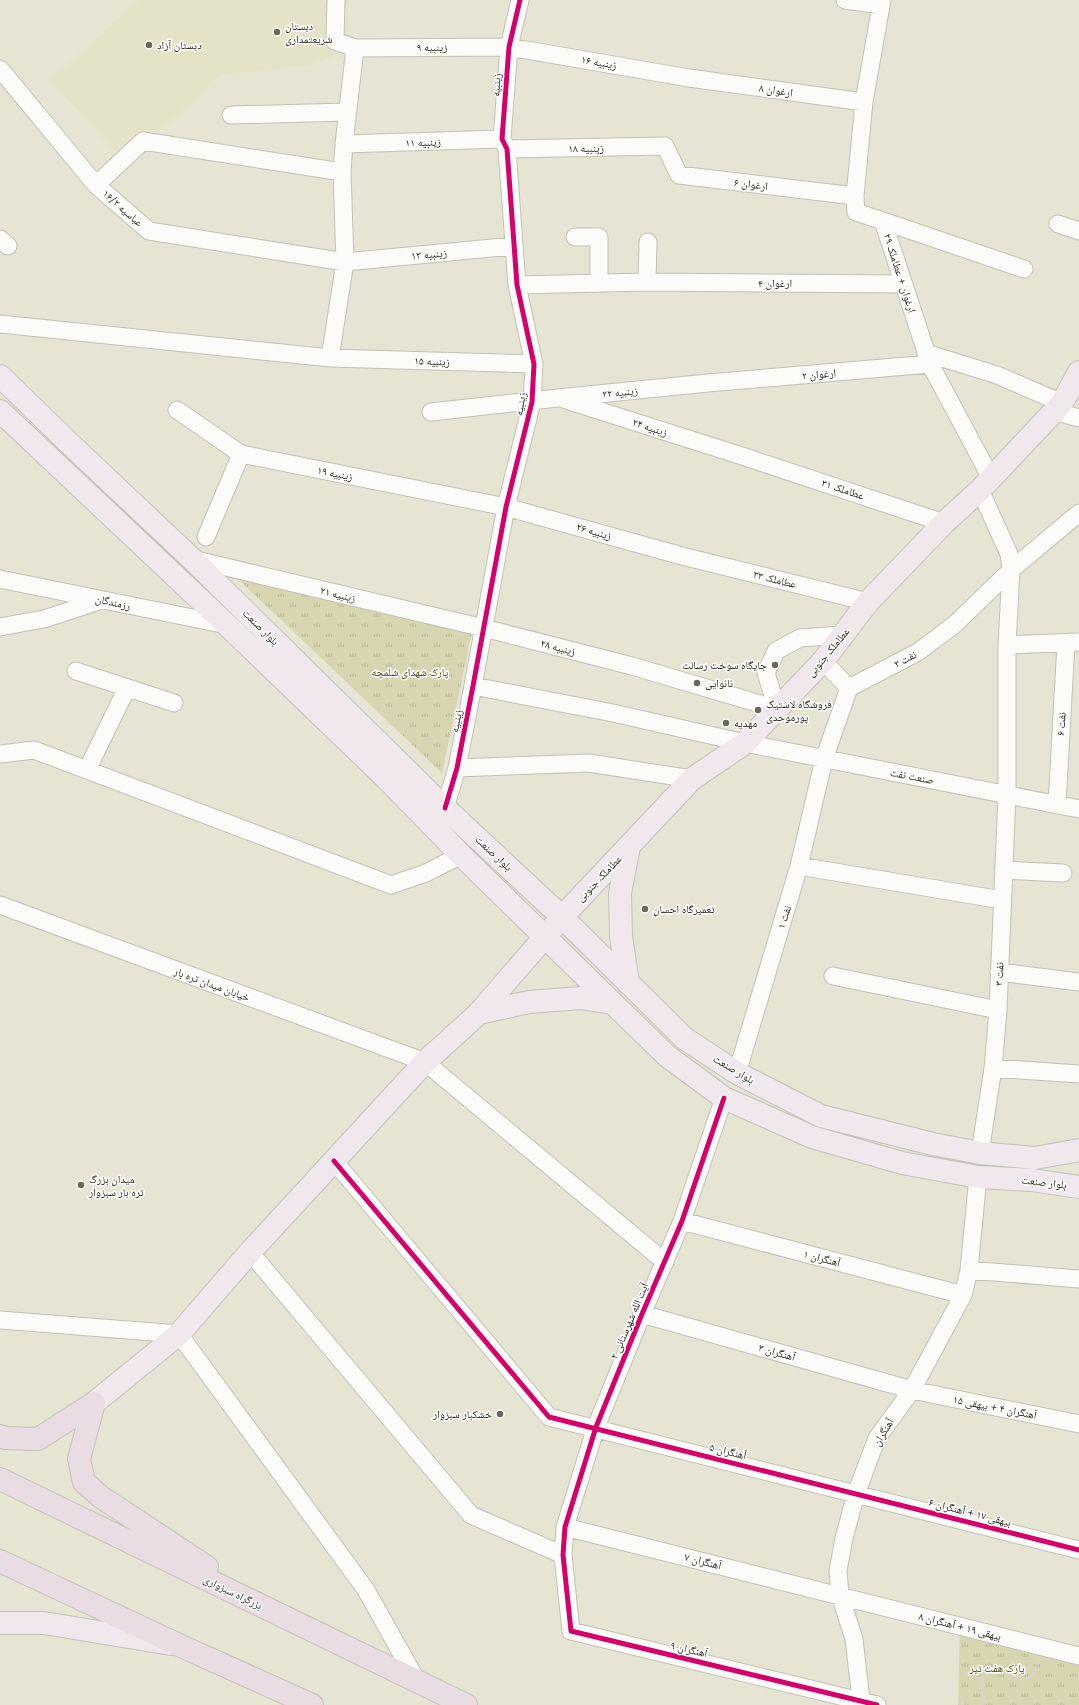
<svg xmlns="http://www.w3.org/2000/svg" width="1079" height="1705" viewBox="0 0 1079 1705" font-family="'IBM Plex Sans','Noto Naskh Arabic',sans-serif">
<defs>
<pattern id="park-tufts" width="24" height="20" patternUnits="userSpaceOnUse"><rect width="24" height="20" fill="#d8d6b1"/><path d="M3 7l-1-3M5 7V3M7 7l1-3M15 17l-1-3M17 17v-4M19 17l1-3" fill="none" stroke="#b9b898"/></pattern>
</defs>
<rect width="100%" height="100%" fill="#e6e5d4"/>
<!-- built -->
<path fill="#e5e3c7" d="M139,0H348V50L312,65L219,76L162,130L137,132L115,152L50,80Z"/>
<!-- park -->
<path fill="url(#park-tufts)" d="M239,580L472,632L442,773Z
M960,1620L1079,1652V1705H958Z"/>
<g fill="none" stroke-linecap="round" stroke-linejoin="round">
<defs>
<path id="minor" d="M336,0L335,41L355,48L509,47L689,78L864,102
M845,0L881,5
M882,0L864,102L855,196L856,212L883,221L930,364L991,478
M0,69L96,185L149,231L345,262L513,246
M231,115L347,112
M344,144L502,139
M507,149L665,146L679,175L855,196
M96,185L143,141L342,172
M883,221L1024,269
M1058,224L1079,231
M575,237H599V283
M0,239L8,246
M647,282L648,242
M517,285L647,282L903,284
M0,324L330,358L534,364
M926,353L997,375L1062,403
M330,358L345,262L342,172L344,144L355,48
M566,400L742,456L944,523
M177,410L241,454L506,507L682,556L868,602
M1054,411L1079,418
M431,412L558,398L708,383L930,364
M980,490L1009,554L1011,570L1007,645V795L998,1010L993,1068L980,1153
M206,537L241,454
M192,559L484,628L632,666L777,709
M0,579L227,625
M0,627L44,619L102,600
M1007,645L1079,642
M823,661L849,688
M76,671L174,703
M473,686L613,713L745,743L1079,809
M777,709L766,673L776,651L800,638L842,635
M0,754L34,750L391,885L426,873L461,855
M457,768L589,763L692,779
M87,770L127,688
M1057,805L1066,643
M445,808L457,768L473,686L506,507L532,402L534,364L517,285L507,149L502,139L509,47L520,0
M799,866L1002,900
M1003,870L1063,873
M0,905L425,1062L665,1262
M999,972L1079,982
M833,976L998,1010
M993,1068L1079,1074
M737,1073L799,866L824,759L849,688L918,652L954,625L1011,570L1079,513
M724,1098L682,1221L642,1314L596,1427L565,1527L563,1555L571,1631L877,1705
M334,1161L549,1417L1079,1550
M682,1221L963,1295
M250,1252L471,1515L563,1555
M969,1270L1079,1279
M642,1314L912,1390L1079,1424
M0,1320L179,1334L366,1590L418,1683
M565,1527L1079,1656
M861,1700L854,1639L840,1595L838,1571L844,1538L856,1494L877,1438L912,1390L963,1295L969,1270L978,1177"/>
<path id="major" d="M0,376L68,442L192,559L445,808L562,917L684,1038L737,1073L821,1116L933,1144L980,1153L1035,1158L1079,1150
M0,411L227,625L388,780L461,855L667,1056L724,1098L812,1137L902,1163L978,1177L1032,1180L1079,1187
M628,983L621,936L620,893L629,847
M479,1013L529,1002L581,998L612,1003
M94,1403L179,1334L250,1252L425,1062L479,1013L562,917L692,779L745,743L823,661L868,602L944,523L980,490L1062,403L1079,372
M0,1623H44L171,1644"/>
<path id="highway" d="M94,1403L79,1459L84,1482L101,1497L207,1567
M0,1436L5,1438L38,1439L94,1403
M0,1479L466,1705
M0,1561L181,1646L312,1705"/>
</defs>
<!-- minor casing -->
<use href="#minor" stroke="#c2c1b4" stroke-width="19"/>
<!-- major casing -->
<use href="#major" stroke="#c3c2ba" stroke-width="24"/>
<!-- highway casing -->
<use href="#highway" stroke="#c3c2ba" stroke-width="24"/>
<!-- path -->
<path stroke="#d6d6d1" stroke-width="2.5" stroke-dasharray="4 2" stroke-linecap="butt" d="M962,1705L963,1703L966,1705
M979,1705L984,1697C982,1690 980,1683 985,1676C998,1655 1014,1683 1026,1679C1034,1676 1036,1668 1039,1661"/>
<!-- minor -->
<use href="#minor" stroke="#fbfbf9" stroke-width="17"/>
<!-- major -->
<use href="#major" stroke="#f0e8ec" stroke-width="22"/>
<!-- highway -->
<use href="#highway" stroke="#e9dce3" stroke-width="22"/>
<defs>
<path id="cycleway" d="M445,808L457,768L473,686L506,507L532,402L534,364L517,285L507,149L502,139L509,47L520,0
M724,1098L682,1221L642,1314L596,1427L565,1527L563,1555L571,1631L877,1705
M334,1161L549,1417L1079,1550"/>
</defs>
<!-- cycleway casing -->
<use href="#cycleway" stroke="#fff" stroke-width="8"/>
<!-- cycleway -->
<use href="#cycleway" stroke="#d6006c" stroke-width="5"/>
</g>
<!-- markers -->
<g fill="#69695b" stroke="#fff" stroke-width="1.5">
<circle cx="277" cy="32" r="4"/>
<circle cx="149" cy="45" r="4"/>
<circle cx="775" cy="665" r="4"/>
<circle cx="697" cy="683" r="4"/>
<circle cx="758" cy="710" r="4"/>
<circle cx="726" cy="723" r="4"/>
<circle cx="645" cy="909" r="4"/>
<circle cx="81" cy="1185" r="4"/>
<circle cx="500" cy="1414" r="4"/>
</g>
<g text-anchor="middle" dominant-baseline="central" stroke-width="3" stroke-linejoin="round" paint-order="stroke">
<!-- poi labels -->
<g font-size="11" fill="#26261a" stroke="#fff" text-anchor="start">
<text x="285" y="26">دبستان<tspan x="285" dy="13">شریعتمداری</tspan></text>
<text x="157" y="45">دبستان آزاد</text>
<text x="767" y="665" text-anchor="end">جایگاه سوخت رسالت</text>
<text x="705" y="683">نانوایی</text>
<text x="766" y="704">فروشگاه لاستیک<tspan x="766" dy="13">پورموحدی</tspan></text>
<text x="734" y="723">مهدیه</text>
<text x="653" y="909">تعمیرگاه احسان</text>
<text x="89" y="1179">میدان بزرگ<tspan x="89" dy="13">تره بار سبزوار</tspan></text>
<text x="492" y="1414" text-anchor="end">خشکبار سبزوار</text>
</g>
<!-- street labels -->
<g font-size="11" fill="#26261a" stroke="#fff">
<text x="432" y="47">زینبیه ۹</text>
<text transform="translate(599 62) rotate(10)">زینبیه ۱۶</text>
<text transform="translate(496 85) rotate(-86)">زینبیه</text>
<text transform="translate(776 90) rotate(8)">ارغوان ۸</text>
<text transform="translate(423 142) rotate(-2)">زینبیه ۱۱</text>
<text transform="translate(586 148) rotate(-1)">زینبیه ۱۸</text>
<text transform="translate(751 184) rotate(7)">ارغوان ۶</text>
<text transform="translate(123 208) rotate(41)">عباسیه ۱۶/۲</text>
<text transform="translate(429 254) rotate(-5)">زینبیه ۱۳</text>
<text transform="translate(900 273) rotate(72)">ارغوان + عطاملک ۲۹</text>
<text x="775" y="283">ارغوان ۴</text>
<text transform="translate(432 361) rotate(2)">زینبیه ۱۵</text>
<text transform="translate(819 374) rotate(-5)">ارغوان ۲</text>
<text transform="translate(620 392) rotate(-6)">زینبیه ۲۲</text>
<text transform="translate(520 404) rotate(-80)">زینبیه</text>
<text transform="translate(650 427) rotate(18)">زینبیه ۲۴</text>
<text transform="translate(335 473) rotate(11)">زینبیه ۱۹</text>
<text transform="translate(843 489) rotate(18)">عطاملک ۳۱</text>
<text transform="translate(594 531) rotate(16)">زینبیه ۲۶</text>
<text transform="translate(775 579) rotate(14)">عطاملک ۳۳</text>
<text transform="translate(338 594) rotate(13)">زینبیه ۲۱</text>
<text transform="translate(113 602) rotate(12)">رزمندگان</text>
<text transform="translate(261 627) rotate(45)">بلوار صنعت</text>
<text transform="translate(558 647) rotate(14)">زینبیه ۲۸</text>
<text transform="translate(828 652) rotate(-50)">عطاملک جنوبی</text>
<text transform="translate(905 659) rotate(-28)">نفت ۲</text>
<text transform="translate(456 721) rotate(-79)">زینبیه</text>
<text transform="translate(1061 724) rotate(-87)">نفت ۶</text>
<text transform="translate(912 776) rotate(11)">صنعت نفت</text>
<text transform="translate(494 853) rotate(43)">بلوار صنعت</text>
<text transform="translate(599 878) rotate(-46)">عطاملک جنوبی</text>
<text transform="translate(784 917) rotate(-73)">نفت ۱</text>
<text transform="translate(999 974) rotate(-88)">نفت ۳</text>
<text transform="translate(212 984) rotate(20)">خیابان میدان تره بار</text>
<text transform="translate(734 1069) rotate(31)">بلوار صنعت</text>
<text transform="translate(1044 1182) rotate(7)">بلوار صنعت</text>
<text transform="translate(822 1258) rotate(15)">آهنگران ۱</text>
<text transform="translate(629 1321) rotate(-67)">آیت الله شهرستانی ۲</text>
<text transform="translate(777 1352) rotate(16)">آهنگران ۳</text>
<text transform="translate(995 1407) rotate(11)">آهنگران ۴ + بیهقی ۱۵</text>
<text transform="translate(883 1432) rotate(-59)">آهنگران</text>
<text transform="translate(728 1451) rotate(14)">آهنگران ۵</text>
<text transform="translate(970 1512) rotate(14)">بیهقی ۱۷ + آهنگران ۶</text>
<text transform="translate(703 1561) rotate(14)">آهنگران ۷</text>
<text transform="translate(233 1592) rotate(26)">بزرگراه سبزواری</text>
<text transform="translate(960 1626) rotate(14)">بیهقی ۱۹ + آهنگران ۸</text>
<text transform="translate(689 1649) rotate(13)">آهنگران ۹</text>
</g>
<!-- park labels -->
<g font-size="11" fill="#474304" stroke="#fff">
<text x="410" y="672">پارک شهدای شلمچه</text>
<text x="997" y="1668">پارک هفت تیر</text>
</g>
</g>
</svg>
